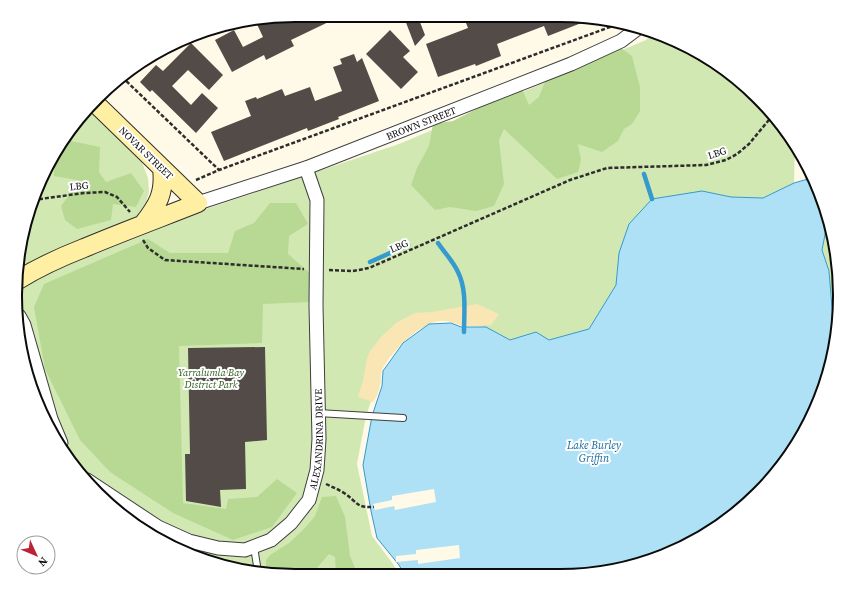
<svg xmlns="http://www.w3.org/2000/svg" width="855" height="591" viewBox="0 0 855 591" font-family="'Source Serif 4',serif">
<rect width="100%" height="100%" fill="#fff9e8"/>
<!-- green -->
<path fill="#d2e8b3" d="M652,35L700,52L758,97L795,143L794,183L763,198L731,197L702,191L619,253L616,285L589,329L549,340L536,332L510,340L486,327L462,324L446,320L428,322L400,341L377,370V384L366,416L357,464L372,536L393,564L399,574L296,576L241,571L188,555L139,529L97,494L44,420L20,350L18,288L66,263L200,211L399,144L646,40Z
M87,108L141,160L148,178L149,192L145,206L137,216L113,227L61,247L18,271L17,259L36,188Z
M828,219L835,241L840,296L836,337L834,332L829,271L822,250Z"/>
<!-- forest -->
<path fill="#b7d993" d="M609,39L632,56L640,87V111L632,124L624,129L618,141L602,152L578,144L581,160L578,172L557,179L504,129L499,140L504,184L494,206L476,211L450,207L435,210L411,185L417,168L429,146L433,124L453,121L494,100L522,89L529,105L539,97L552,64Z
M70,134L71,141L100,147L99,172L106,182L131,173L144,191L136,207L113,204L111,220L77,229L65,220L61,206L76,186L77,180L54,176L53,161Z
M270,203H296L308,224L289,236L288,254L311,274V302L263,304L262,343L179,346L183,503L226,509L228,499L257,497L277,479L297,493L272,527L233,540L173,513L110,472L80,440L45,369L34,307L44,284L148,239L170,253H228L235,231L254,223Z
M336,496L345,517L350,556L358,575H336L335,557L329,554L317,568L320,576H295L266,573V560L270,555L289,543L304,529L315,516L322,497Z"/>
<!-- sand -->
<path fill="#fae6b5" d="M477,304L499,314L491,325C481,325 470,327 460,325C454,324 448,320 442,321C422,321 390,352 382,370C380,373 381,376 381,379C380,387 378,396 373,402L358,397L363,381L367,359L370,351L382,336L396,323L415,313L432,312Z"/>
<!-- water -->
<path fill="#aee0f6" stroke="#359acd" d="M808,179H814L819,188L828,219L822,250L829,271L834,332L836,337L835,350L819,403L793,452L758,494L684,547L614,571L404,574L399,565L377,538L371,511L363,465L372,416L382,386L383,371L403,343L429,324L451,323L461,327H486L510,340L536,332L549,340L589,329L616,285L619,253L629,224L652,199L702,191L731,197L763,198L794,183Z"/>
<!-- pier -->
<path fill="#fff9e8" d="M434,489L436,502L395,510L394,506L375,510L373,504L392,500V496Z
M459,545L460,558L418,564V560L396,562V556L416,554V550Z"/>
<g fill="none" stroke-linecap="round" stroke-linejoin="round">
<!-- stream -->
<path stroke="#359acd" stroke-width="4.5" d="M644,174L652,199
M808,179V169
M438,243C444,252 453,261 458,272C467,290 464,312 464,332
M370,262L408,245"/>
</g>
<!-- building -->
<path fill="#534b47" d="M296,15L341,16L291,40L294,46L266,60L264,55L232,72L215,40L234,30L243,47L263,37L255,20Z
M413,17H418L425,35L415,46L405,20Z
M464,18L589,20L548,36L544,26L497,44L501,56L476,66L475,64L438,77L426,44L468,28Z
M390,30L410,51L403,57L418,72L401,89L366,54Z
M191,43L223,75L209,90L188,70L172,86L191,105L202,93L218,108L196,133L152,90L150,92L140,82L156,65L163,71Z
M354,54L357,62L362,58L379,101L338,117L339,119L308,131L307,128L224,161L211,132L251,116L245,101L256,97L257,99L282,89L285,96L310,87L315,101L342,91L333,67L342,64L340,59Z
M265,347L267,440L245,442L246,489L220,490L221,507L186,501L185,454H190L188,348Z"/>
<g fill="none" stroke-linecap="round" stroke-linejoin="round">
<defs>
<path id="lane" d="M318,413L403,418
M254,547L258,572"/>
<g id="street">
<path id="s1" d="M198,203L306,168L571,64L621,41L637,29"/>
<path d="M19,316L24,325L51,419L61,443"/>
<path id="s2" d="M87,480L158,527L189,541L218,548L245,550L271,540L291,523L309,500L317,470L319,439L316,306L317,200L306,168"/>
</g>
<path id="secondary" d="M143,224C158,205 165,193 162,168
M18,280C39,267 61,257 84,248C122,232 160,218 198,203L94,102"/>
</defs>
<!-- lane casing -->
<use href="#lane" stroke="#3e3e3e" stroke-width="8"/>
<!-- street casing -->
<use href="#street" stroke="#3e3e3e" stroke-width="15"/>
<!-- secondary casing -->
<use href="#secondary" stroke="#2d2d2d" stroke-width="20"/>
<!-- path -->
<path stroke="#2d2d2d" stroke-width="2.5" stroke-dasharray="4 2" stroke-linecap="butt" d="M122,77L219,170
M196,180L219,170L621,23
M33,200L84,193L105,192L117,197L130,212
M143,240L148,248L165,260L304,269
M329,270L353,271L369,268L570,180L607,168L706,165L726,160L737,154L749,144L773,115
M326,484C332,487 338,489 344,493C358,502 355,508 374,507"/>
<!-- lane -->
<use href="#lane" stroke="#fff" stroke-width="6"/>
<!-- street -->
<use href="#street" stroke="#fff" stroke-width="13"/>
<!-- secondary -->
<use href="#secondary" stroke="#ffefa3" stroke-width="18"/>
</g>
<g text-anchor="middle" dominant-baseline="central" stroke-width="4" stroke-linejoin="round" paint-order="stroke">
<!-- street labels -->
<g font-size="10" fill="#0b0b0b" stroke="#fff">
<text stroke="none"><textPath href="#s1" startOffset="237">BROWN STREET</textPath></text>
<text transform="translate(146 153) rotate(44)">NOVAR STREET</text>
<text transform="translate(717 153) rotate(-18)">LBG</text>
<text transform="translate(79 186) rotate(-6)">LBG</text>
<text transform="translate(399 246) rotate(-24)">LBG</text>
<text stroke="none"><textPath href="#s2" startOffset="321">ALEXANDRINA DRIVE</textPath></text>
</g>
<!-- park labels -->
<g font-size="10" font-style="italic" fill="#2f611c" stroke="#fff">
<text x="211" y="372">Yarralumla Bay<tspan x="211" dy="12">District Park</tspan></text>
</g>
<!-- water labels -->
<g font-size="11" font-style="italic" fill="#15699b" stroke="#fff">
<text x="594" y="445">Lake Burley<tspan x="594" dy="13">Griffin</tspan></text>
</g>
</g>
<!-- crop -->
<path d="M0 0H855V591H0ZM295 22H560A273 273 0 0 1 833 295V296A273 273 0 0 1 560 569H295A273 273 0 0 1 22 296V295A273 273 0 0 1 295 22Z" fill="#fff" fill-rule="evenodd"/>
<path fill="none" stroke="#0b0b0b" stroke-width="2" d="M295 22H560A273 273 0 0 1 833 295V296A273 273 0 0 1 560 569H295A273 273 0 0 1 22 296V295A273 273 0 0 1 295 22Z"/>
<!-- north arrow -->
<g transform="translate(36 555) rotate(134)"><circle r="19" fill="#ffffff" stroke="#9d9d9d"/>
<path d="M0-3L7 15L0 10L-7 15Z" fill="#ba2435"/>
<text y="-6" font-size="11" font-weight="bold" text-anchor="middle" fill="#0b0b0b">N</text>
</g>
</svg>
